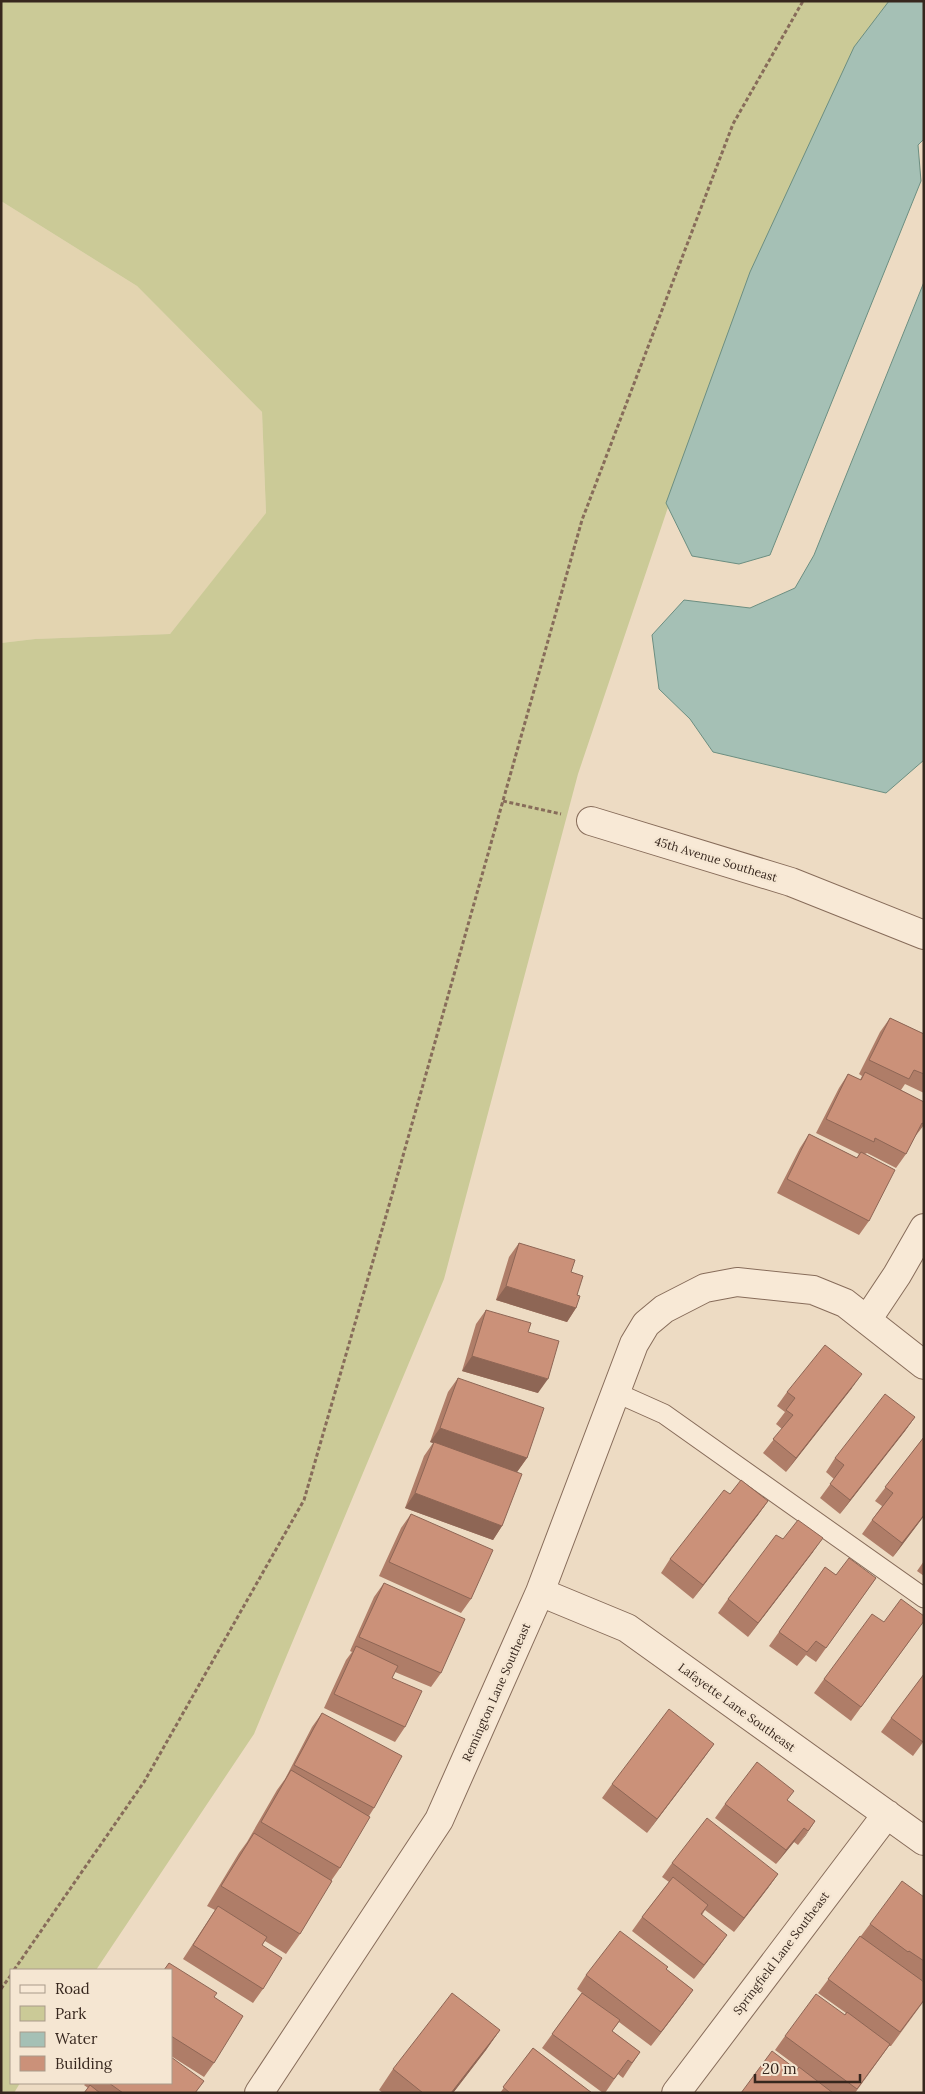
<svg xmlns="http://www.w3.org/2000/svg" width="925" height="2094" viewBox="0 0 925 2094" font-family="Lora,serif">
<rect width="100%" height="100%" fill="#eddbc3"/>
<!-- farmland -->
<path fill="#e3d4b0" d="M1,201L137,286L262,412L266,514L170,634L35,639L1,643Z"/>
<!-- green -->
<path fill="#cbca97" d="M1,1H905L870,51L716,365L578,774L444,1279L254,1734L96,1970H11V2083H20L14,2093H1V643L35,639L170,634L266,513L262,412L137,286L1,201Z"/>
<!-- water -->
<path fill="#a5c0b5" stroke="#6c8e81" d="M889,1H924V139L918,145L921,181L770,555L739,564L692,556L666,503L750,272L854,47Z
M924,282V760L886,793L713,752L690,719L659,689L652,635L684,600L750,608L795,588L814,555Z"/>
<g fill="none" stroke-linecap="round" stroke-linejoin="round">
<defs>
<path id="service" d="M617,1393L664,1414L924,1598"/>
<path id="minor" d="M591,821L791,882L924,935
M867,1320L897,1275L924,1228
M540,1592L627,1628L924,1841
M259,2093L439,1820L540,1592L634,1344L646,1324L664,1309L705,1288L737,1282L813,1290L845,1303L924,1365
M676,2093L887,1814"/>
</defs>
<!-- service casing -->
<use href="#service" stroke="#876c5a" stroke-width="21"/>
<!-- minor casing -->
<use href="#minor" stroke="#876c5a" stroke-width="30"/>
<!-- path -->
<path stroke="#876c5a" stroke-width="3" stroke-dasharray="4 2.5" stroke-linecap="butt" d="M503,801L561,814
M14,1970L144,1782L304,1500L390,1202L582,520L733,124L803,1
M1,1989L11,1975"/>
<!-- service -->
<use href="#service" stroke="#f8e9d6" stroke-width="19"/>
<!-- minor -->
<use href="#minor" stroke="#f8e9d6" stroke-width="28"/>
</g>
<!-- wall -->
<path fill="#af7d68" d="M890,1018L924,1034V1093L905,1084L901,1090L924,1102V1125L914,1138L906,1154L896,1168L867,1153L865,1154L869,1221L859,1235L777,1193L800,1148L809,1134L857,1158L859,1154L816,1133L839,1088L848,1074L860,1080L862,1076L859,1074L880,1032Z
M519,1243L577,1295L576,1308L567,1322L496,1300L509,1257Z
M486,1310L528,1332L538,1393L462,1371L476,1324Z
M458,1378L527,1458L517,1472L502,1526L493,1540L405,1508L424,1456L433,1443L430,1442L448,1392Z
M852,1388L786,1472L763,1453L782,1429L776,1424L785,1412L777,1406L787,1392Z
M915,1417L905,1431L840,1514L820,1498L834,1479L826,1472L835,1458Z
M924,1437V1516L893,1557L862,1534L882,1506L875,1501Z
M730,1494L768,1501L758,1515L693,1599L661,1573L670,1559Z
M411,1514L471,1599L461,1613L379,1576L401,1528Z
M783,1539L813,1552L748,1637L718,1613L728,1599Z
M924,1561V1576L917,1571Z
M825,1567L836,1575L876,1578L816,1662L806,1655L797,1666L769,1646Z
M384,1583L441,1673L431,1687L395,1672L392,1678L405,1727L395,1742L324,1708L346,1660L352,1652L350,1651L374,1597Z
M884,1622L916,1632L851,1721L814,1693L824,1679Z
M322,1713L374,1808L369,1816L340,1868L331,1881L300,1934L286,1954L265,1941L262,1945L263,1989L253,2003L183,1959L215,1910L207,1906L239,1853L247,1842L277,1790L285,1779L312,1727Z
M891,1718L924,1741L913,1756L881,1732Z
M714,1744L647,1833L602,1798L612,1784Z
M787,1800L815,1821L798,1845L794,1842L776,1864L715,1818L725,1804Z
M672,1863L778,1874L768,1888L734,1932L705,1910L702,1915L717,1949L694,1979L632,1931L642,1917L669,1882L662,1877Z
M924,1897V1978L922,1981L924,2001L891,2046H889L855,2093H741L797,2070L798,2067L775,2050L785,2036L845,2015L846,2013L818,1993L870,1924Z
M169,1963L214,1997V2063L204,2077L171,2056V1970H164Z
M666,1969L693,1990L651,2046L619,2022L612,2031L640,2052L623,2078L618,2074L605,2093H603L542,2048L582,1993L577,1989L586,1975Z
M500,2030L486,2050L453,2093H383L379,2090L393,2069Z
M533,2048L592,2093H500Z
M204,2081L195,2093H84L88,2088L84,2085L86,2083H171Z"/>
<!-- shaded-wall -->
<path fill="#8e6655" d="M506,1286L576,1308L567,1322L496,1300Z
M472,1356L548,1379L538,1393L462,1371Z
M862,1374L852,1388L786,1472L796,1458Z
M915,1417L905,1431L840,1514L850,1500Z
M440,1428L527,1458L517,1472L430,1442Z
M415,1493L502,1526L493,1540L405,1508Z
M768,1501L758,1515L693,1599L703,1585Z
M924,1515V1516L893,1557L902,1543Z
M823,1538L813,1552L748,1637L758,1623Z
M714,1744L704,1758L647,1833L657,1819Z
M815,1821L806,1835L798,1845L808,1831Z
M804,1828L794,1842L776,1864L786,1850Z
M778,1874L768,1888L734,1932L744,1918Z
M727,1935L717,1949L694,1979L704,1965Z
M693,1990L683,2004L651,2046L661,2032Z
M500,2030L486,2050L453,2093H451Z"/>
<!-- building -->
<path fill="#cb9179" stroke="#8e6655" d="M890,1018L924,1034V1074L914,1070L909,1079L869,1060Z
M865,1072L924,1102V1124L922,1123L906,1154L875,1138L874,1142L826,1119L848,1074L861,1080Z
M809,1134L857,1158L861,1152L895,1170L869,1221L787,1179Z
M519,1243L575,1260L571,1272L583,1276L577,1295L580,1296L576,1308L506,1286Z
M486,1310L531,1323L528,1332L559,1341L548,1379L472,1356Z
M825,1345L862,1374L796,1458L773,1439L793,1415L786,1410L795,1398L787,1392Z
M458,1378L544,1408L527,1458L440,1428Z
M885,1394L915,1417L850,1500L830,1484L844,1465L835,1458Z
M924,1437V1515L902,1543L872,1520L893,1493L885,1487Z
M434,1442L522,1474L502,1526L415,1493Z
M741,1480L768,1501L703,1585L670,1559L724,1490L730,1494Z
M411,1514L493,1550L471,1599L389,1562Z
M798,1520L823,1538L758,1623L728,1599L776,1535L783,1539Z
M849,1558L876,1578L826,1648L816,1641L807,1652L779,1632L825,1567L836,1575Z
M384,1583L465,1619L441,1673L359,1637Z
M901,1599L924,1616V1621L861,1707L824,1679L872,1614L884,1622Z
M356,1646L398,1666L392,1678L422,1691L405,1727L334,1694Z
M924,1674V1741L923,1742L891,1718Z
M669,1709L714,1744L657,1819L612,1784Z
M322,1713L402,1756L374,1808L294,1765Z
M757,1762L794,1791L787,1800L815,1821L808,1831L804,1828L786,1850L725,1804Z
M291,1770L370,1817L340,1868L261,1822Z
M707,1818L778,1874L744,1918L672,1863Z
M254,1833L332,1881L300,1934L221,1886Z
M673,1877L708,1905L701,1914L727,1935L704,1965L642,1917Z
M902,1881L924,1897V1961L909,1951L908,1952L870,1924Z
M218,1906L267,1937L262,1945L282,1958L263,1989L193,1945Z
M620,1931L668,1967L666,1969L693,1990L661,2032L586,1975Z
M860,1936L924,1982V2000L900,2032L828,1979Z
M169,1963L217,1993L214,1997L243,2016L214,2063L171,2036V1970H164Z
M452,1993L500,2030L451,2093H423L393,2069Z
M582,1993L620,2020L612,2031L640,2052L632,2063L628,2060L614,2079L552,2034Z
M816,1994L845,2015L847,2012L890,2044L857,2089L785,2036Z
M533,2048L592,2093H510L503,2087Z
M772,2051L797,2070L799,2067L833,2093H741Z
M171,2057L204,2081L195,2093H123L109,2083H171Z
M90,2085L100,2093H84Z"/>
<g text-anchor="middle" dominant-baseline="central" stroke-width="5" stroke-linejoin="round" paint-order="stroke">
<!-- street labels -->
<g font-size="12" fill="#37271e" stroke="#f5e6d2">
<text transform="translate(716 859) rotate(17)">45th Avenue Southeast</text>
<text transform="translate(496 1692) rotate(-66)">Remington Lane Southeast</text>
<text transform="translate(737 1707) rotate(36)">Lafayette Lane Southeast</text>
<text transform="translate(781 1953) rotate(-53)">Springfield Lane Southeast</text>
</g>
</g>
<!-- border -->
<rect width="925" height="2094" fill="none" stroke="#37271e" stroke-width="5"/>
<!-- legend -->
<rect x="10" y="1969" width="162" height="115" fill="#f5e6d2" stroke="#a99a8a"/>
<rect x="20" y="1985" width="25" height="8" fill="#f8e9d6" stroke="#a99a8a"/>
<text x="55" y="1994" font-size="15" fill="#37271e">Road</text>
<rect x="20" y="2006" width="25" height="15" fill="#cbca97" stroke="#a99a8a"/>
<text x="55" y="2019" font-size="15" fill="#37271e">Park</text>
<rect x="20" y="2032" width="25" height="15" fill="#a5c0b5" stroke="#a99a8a"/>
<text x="55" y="2044" font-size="15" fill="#37271e">Water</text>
<rect x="20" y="2056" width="25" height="15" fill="#cb9179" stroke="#a99a8a"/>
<text x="55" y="2069" font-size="15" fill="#37271e">Building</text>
<!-- scale -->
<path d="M755 2074v8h105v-8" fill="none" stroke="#37271e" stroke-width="2.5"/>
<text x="762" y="2074" font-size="15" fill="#37271e" stroke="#f5e6d2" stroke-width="4" paint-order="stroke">20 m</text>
</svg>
